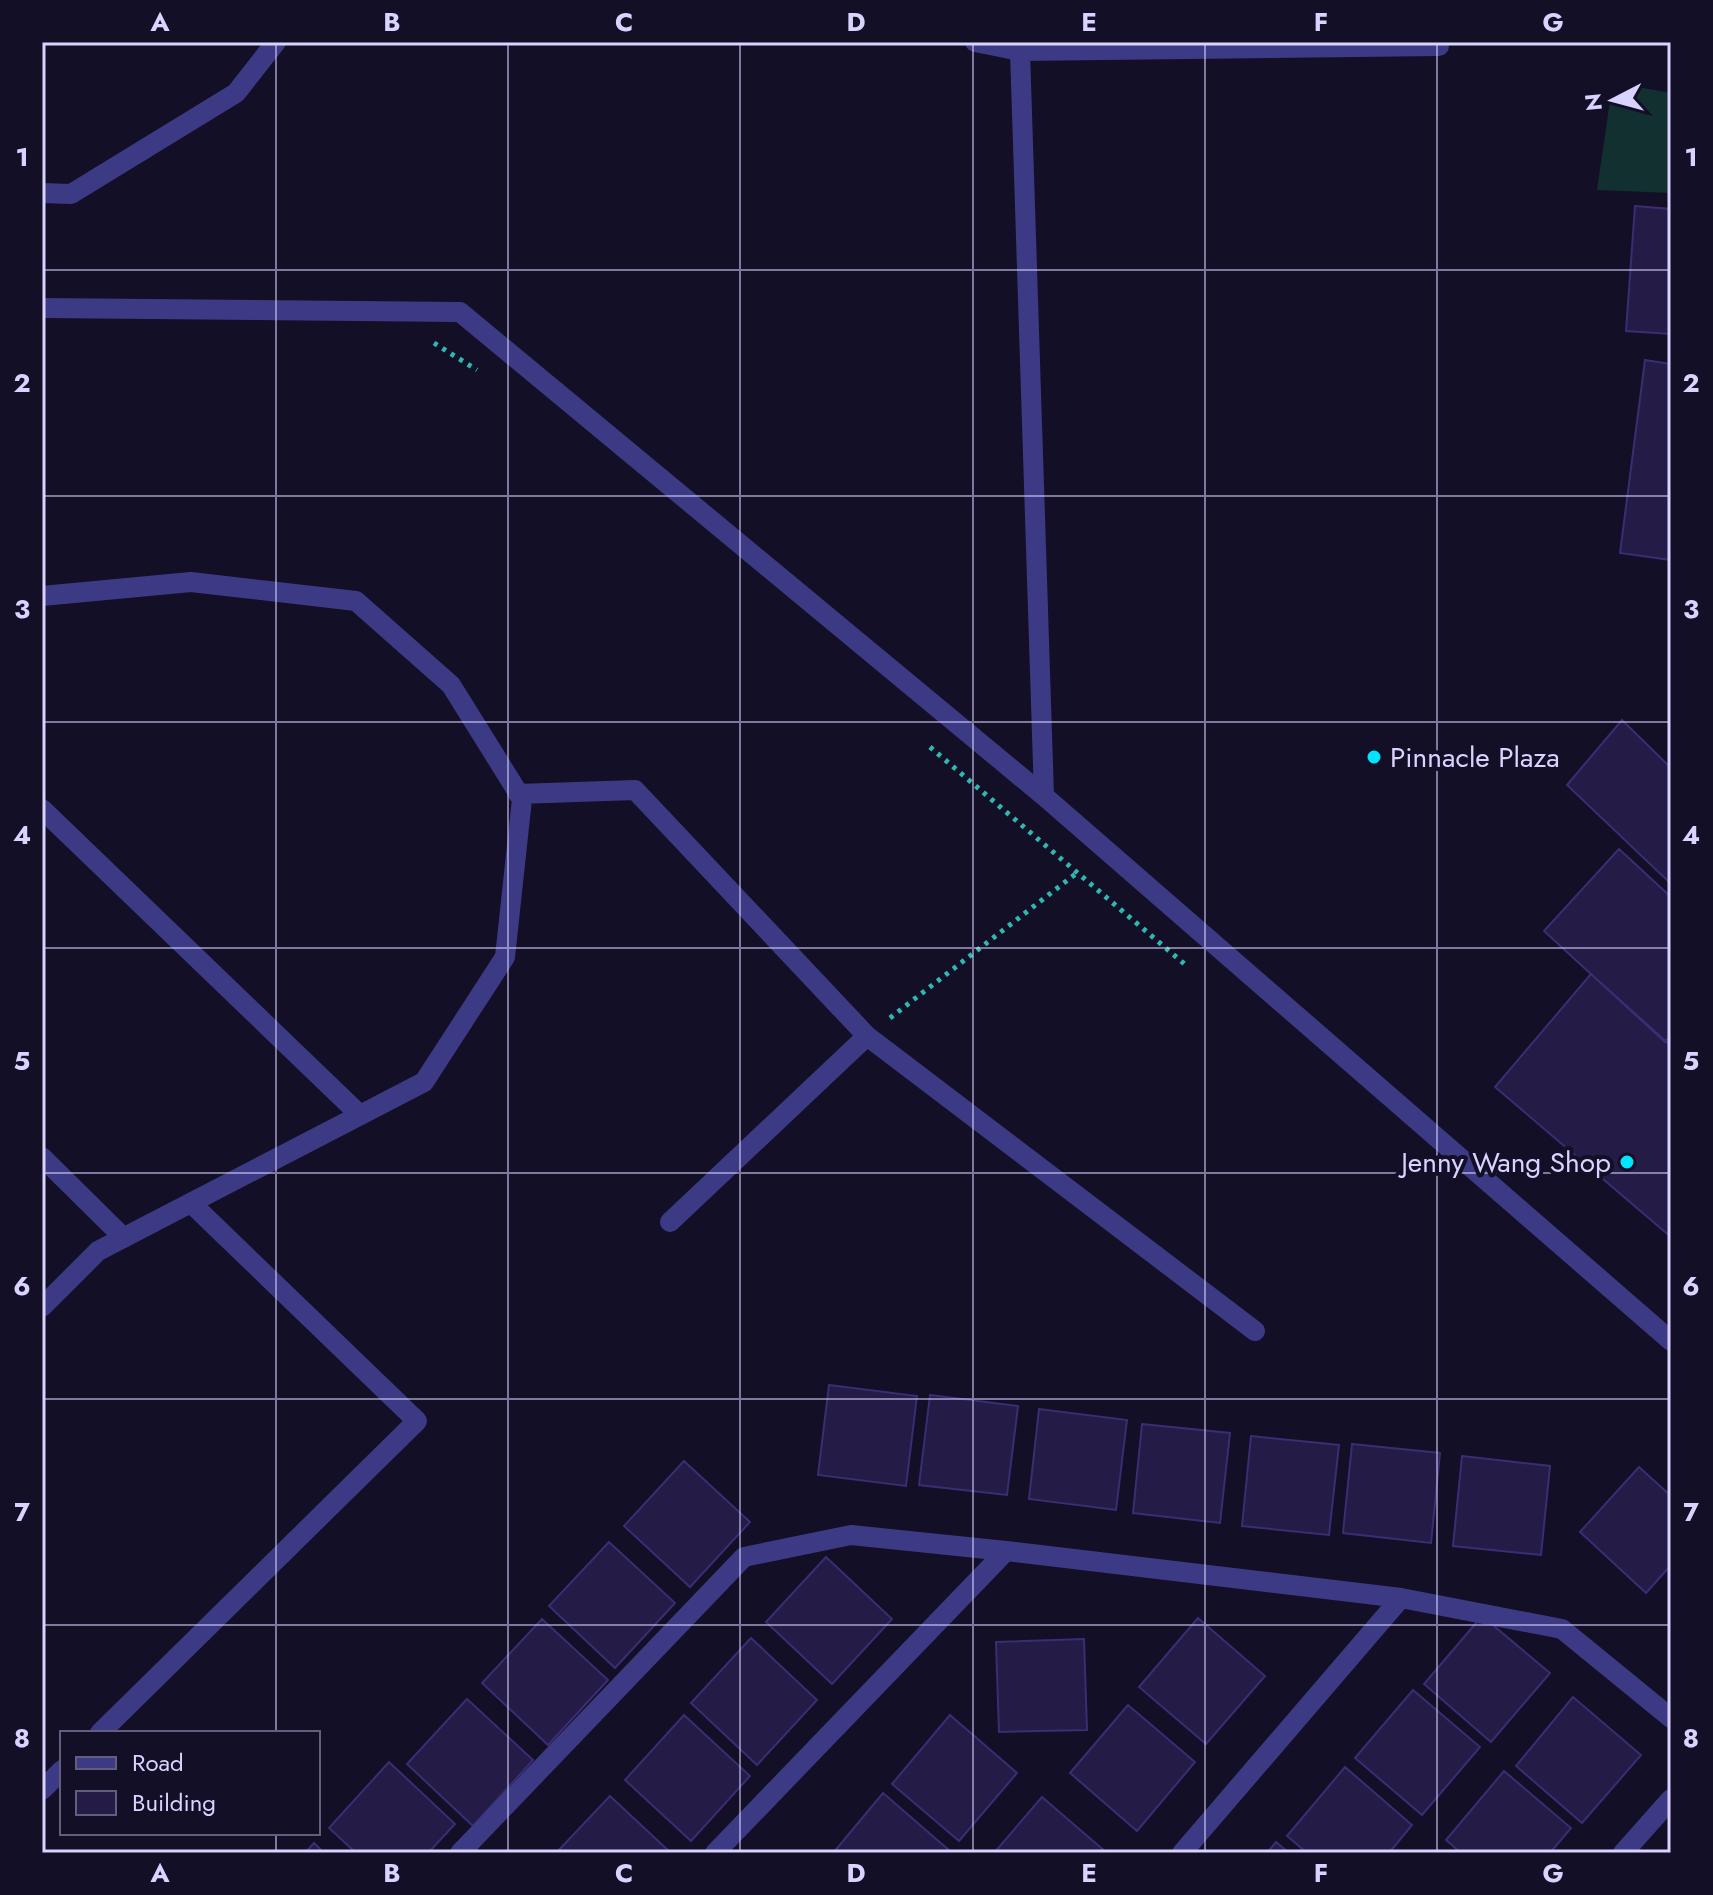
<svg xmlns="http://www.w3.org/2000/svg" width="1713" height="1895" viewBox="0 0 1713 1895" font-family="Jost,sans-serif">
<rect width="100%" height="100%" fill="#130f26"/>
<!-- green -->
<path fill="#12302f" d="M1632,86L1671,93V193L1597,190L1610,101Z"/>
<!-- building -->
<path fill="#241b47" stroke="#3b2d73" stroke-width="2" d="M1635,206L1671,209V334L1626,331Z
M1645,360L1671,364V560L1620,553Z
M1622,720L1671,768V884L1567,785Z
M1619,849L1671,897V1035L1665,1042L1544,931Z
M1591,974L1671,1046V1237L1495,1087Z
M829,1385L917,1396L906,1486L818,1475Z
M930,1395L1018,1406L1007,1495L919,1485Z
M1039,1409L1127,1420L1116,1510L1029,1499Z
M1142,1424L1230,1433L1220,1523L1133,1513Z
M1251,1436L1339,1445L1329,1535L1242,1526Z
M1352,1444L1440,1453L1431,1543L1343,1533Z
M1462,1456L1550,1466L1541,1555L1453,1546Z
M684,1461L750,1522L690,1587L624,1526Z
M1639,1467L1671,1496V1565L1646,1593L1580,1532Z
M609,1542L675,1603L615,1668L549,1606Z
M826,1557L892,1619L832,1684L766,1622Z
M1482,1616L1550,1673L1491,1742L1424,1684Z
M1198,1618L1265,1676L1206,1744L1139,1687Z
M542,1619L608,1680L548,1745L482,1683Z
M751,1638L817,1700L757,1765L691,1703Z
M1084,1639L1087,1730L999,1732L996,1642Z
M1413,1690L1480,1747L1422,1815L1355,1758Z
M1573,1697L1641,1755L1582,1823L1516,1766Z
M467,1699L533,1760L473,1826L407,1764Z
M1128,1705L1195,1762L1137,1831L1070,1773Z
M684,1715L750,1776L691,1841L625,1780Z
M950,1715L1017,1773L959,1841L892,1784Z
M389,1762L455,1824L428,1853H356L329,1828Z
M1345,1767L1412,1825L1389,1853H1307L1287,1836Z
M1504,1771L1571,1828L1550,1853H1461L1446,1840Z
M883,1793L950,1851L949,1853H833Z
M610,1796L671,1853H556Z
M1042,1797L1107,1853H994Z
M1276,1842L1289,1853H1267Z
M314,1843L324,1853H305Z"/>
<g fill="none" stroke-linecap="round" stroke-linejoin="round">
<!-- path -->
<path stroke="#2fb8b0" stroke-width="5" stroke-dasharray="4 6" stroke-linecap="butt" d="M434,343L477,370
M930,747L1188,967
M890,1018L1078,872"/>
<!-- minor -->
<path stroke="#3d3a85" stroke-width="20" d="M975,42L1020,51L1439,46
M1030,42L1020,51L1044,796
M42,193L71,194L236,93L276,42
M42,308L460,312L1044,796L1671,1341
M42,596L191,582L356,601L451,685L522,799L505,957L424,1082L98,1251L42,1307
M518,794L635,790L867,1036L1255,1331
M42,809L360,1115
M42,1157L124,1238
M670,1222L867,1036
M100,1733L417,1421L191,1203
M42,1790L62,1770
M460,1853L744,1557L851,1535L1006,1551L1401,1598L1562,1629L1671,1718
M715,1853L1006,1551
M1182,1853L1401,1598
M1623,1853L1671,1799"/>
</g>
<!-- grid -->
<path fill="none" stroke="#d9d4ff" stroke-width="2" stroke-opacity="0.55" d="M276,42V1733M508,42V1853M740,42V1853M973,42V1853M1205,42V1853M1437,42V1853M42,270H1671M42,496H1671M42,722H1671M42,948H1671M42,1173H1671M42,1399H1671M42,1625H1671M276,1833V1853"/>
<!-- markers -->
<g fill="#00e5ff" stroke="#130f26" stroke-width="3">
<circle cx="1374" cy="757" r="8"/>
<circle cx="1627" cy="1162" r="8"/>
</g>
<g text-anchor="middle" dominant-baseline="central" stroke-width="8" stroke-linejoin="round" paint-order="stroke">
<!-- poi labels -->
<g font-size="28" fill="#d9d4ff" stroke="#130f26" text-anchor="start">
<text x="1390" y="757">Pinnacle Plaza</text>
<text x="1611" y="1162" text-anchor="end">Jenny Wang Shop</text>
</g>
</g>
<!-- border -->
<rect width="1713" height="1895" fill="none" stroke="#130f26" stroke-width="88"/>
<!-- legend -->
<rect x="60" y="1731" width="260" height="104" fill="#130f26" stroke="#625e7d" stroke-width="2"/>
<rect x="76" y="1757" width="40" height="12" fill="#3d3a85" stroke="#625e7d" stroke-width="2"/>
<text x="132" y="1771" font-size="24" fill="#d9d4ff">Road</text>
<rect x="76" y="1791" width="40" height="24" fill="#241b47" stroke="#625e7d" stroke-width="2"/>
<text x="132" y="1811" font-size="24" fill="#d9d4ff">Building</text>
<!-- north arrow -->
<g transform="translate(1613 100) rotate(264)" stroke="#130f26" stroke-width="6" paint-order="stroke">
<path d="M0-6L14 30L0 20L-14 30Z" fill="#d9d4ff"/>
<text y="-12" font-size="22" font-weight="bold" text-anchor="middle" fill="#d9d4ff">N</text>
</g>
<rect x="44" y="44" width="1625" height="1807" fill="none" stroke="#d9d4ff" stroke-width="3"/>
<g font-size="26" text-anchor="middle" font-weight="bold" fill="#d9d4ff">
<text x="160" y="31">A</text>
<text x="392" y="31">B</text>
<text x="624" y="31">C</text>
<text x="856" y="31">D</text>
<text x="1089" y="31">E</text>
<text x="1321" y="31">F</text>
<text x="1553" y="31">G</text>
<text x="22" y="166">1</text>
<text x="1691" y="166">1</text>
<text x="22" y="392">2</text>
<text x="1691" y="392">2</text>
<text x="22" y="618">3</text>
<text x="1691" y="618">3</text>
<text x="22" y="844">4</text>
<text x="1691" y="844">4</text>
<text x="22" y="1070">5</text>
<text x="1691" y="1070">5</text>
<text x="22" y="1295">6</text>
<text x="1691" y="1295">6</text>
<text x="22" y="1521">7</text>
<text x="1691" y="1521">7</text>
<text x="22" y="1747">8</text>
<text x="1691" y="1747">8</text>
<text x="160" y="1882">A</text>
<text x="392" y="1882">B</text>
<text x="624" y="1882">C</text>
<text x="856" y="1882">D</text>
<text x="1089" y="1882">E</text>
<text x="1321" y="1882">F</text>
<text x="1553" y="1882">G</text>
</g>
</svg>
